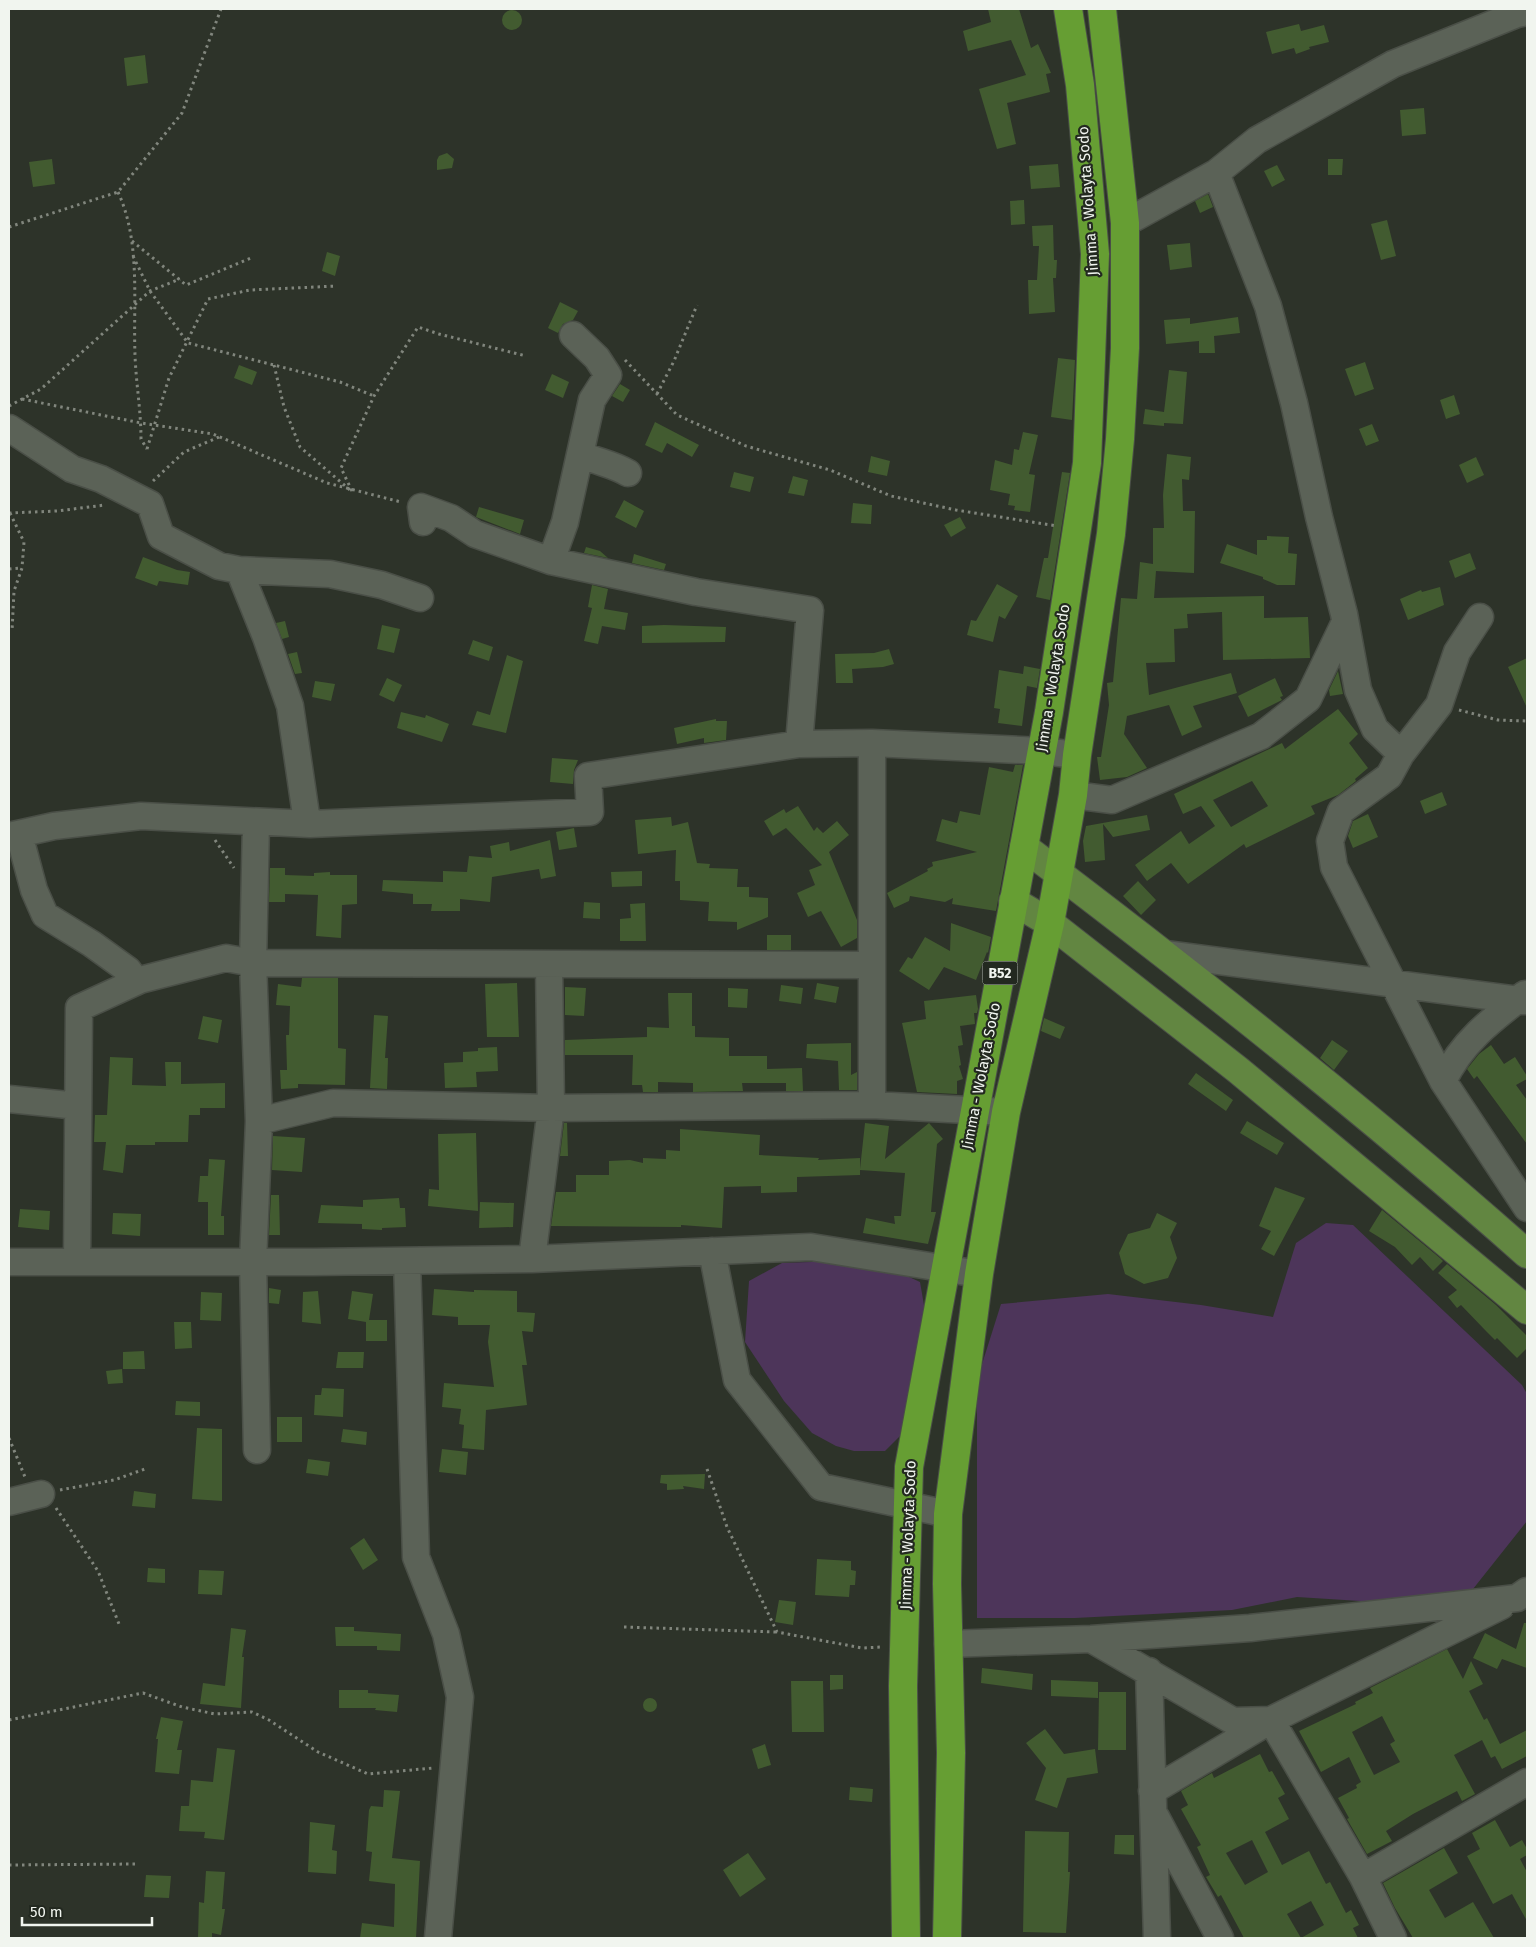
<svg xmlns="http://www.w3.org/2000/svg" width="1536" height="1947" viewBox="0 0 1536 1947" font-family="'Fira Sans',sans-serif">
<rect width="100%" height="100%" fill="#2d3329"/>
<!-- green -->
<path fill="#4d355a" d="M1326,1223L1353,1225L1522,1385L1527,1394V1521L1473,1589L1376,1602L1297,1597L1232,1610L1075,1618H977V1380L1001,1304L1108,1294L1201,1305L1273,1317L1296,1243Z
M840,1261L890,1268L920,1282L926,1317L904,1432L885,1451H854L836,1446L812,1433L784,1401L745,1342L749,1281L782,1263Z"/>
<!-- building -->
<path fill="#425b30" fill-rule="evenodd" d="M988,9H1019L1031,48L1038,44L1051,73L1046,74L1050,92L1007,103L1016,144L997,149L979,89L1026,75L1011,40L968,51L963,31L991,22Z
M502 20a10 10 0 1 1 20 0a10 10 0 1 1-20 0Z
M1299,24L1301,31L1324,25L1329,42L1309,47L1310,49L1296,54L1294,48L1272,54L1266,32Z
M145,55L148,83L127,86L124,58Z
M1424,108L1426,134L1402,136L1400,110Z
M447,153L454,159L452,168L437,170V160L439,156Z
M52,159L55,184L33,187L29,162Z
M1328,159H1343L1342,175H1328Z
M1058,164L1060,187L1031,189L1029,166Z
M1277,165L1285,180L1272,187L1264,171Z
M1208,194L1213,207L1200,213L1195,201Z
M1024,200L1025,224L1011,225L1010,201Z
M1387,220L1396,256L1381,260L1371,224Z
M1053,225L1054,260H1057L1056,278H1053L1055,312L1029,314L1028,280H1037L1039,246H1033L1032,226Z
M1190,243L1192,267L1170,270L1167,245Z
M327,252L340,256L335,276L322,271Z
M560,302L578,311L573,320L563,324L558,333L548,328Z
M1238,317L1240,333L1214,336L1215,353H1199V341L1166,344L1164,320L1190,318V324Z
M1058,358L1075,360L1072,420L1051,417Z
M1365,362L1374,389L1355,396L1345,369Z
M239,365L257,372L252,385L234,378Z
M1169,370L1187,372L1183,424L1164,423V426L1143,424L1145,409L1164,412Z
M552,374L569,382L563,398L545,390Z
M620,384L630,390L623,402L612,396Z
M1454,395L1460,414L1446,419L1440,400Z
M655,422L699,445L692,457L667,443L662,453L645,445Z
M1372,424L1379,441L1366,446L1359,429Z
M1023,432L1038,435L1029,474L1035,475L1030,512L1014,510L1015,506L1008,505L1010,494L990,490L995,460L1012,465L1014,449L1019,450Z
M1167,454L1191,457L1189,480L1182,479L1183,511H1195L1194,573L1156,571L1154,598L1264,596V618L1308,617L1310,658L1223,660L1222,612L1187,614L1188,628L1174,629L1175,662L1146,663L1149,695L1231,673L1237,693L1193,706L1202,727L1182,736L1169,705L1127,716L1124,734L1147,768L1127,777L1100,780L1097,757H1101L1109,705L1107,683L1113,682L1121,598L1137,599L1140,562L1153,564V528H1164L1163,495Z
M871,456L890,461L887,476L868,472Z
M1476,457L1484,475L1467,483L1459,465Z
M734,472L754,477L750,492L730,487Z
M1062,472L1070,473L1050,600L1036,597L1044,558H1048Z
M793,476L808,480L804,496L788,493Z
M624,500L644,511L636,528L615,517Z
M853,503L872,505L871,524L851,523Z
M479,507L524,520L520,534L476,517Z
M960,517L966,528L951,537L944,525Z
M1267,536L1289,537L1288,553L1297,554L1295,585H1277L1263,579V577L1220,563L1227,544L1257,555V540H1267Z
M586,547L600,551L608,558L584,553Z
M1470,553L1476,569L1455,578L1449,561Z
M634,554L666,564L664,570L632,563Z
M143,557L177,570L190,572L188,585L159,581L157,586L135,578Z
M997,584L1018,596L1005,619L999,616L993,642L967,635L971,620L976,621Z
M592,585L608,589L604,609L628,613L625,630L602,626L598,644L584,641L592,608L588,607Z
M1440,587L1444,605L1408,620L1400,599L1421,590L1422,592Z
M285,621L289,637L282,639L276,623Z
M382,625L400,629L394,653L377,649Z
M664,625L726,627L725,642L642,643V626Z
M473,640L493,647L489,661L468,654Z
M889,649L894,664L883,667L852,669L853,683H836L835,654L874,653Z
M297,652L302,673L295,674L288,654Z
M507,655L523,661L506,733L472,725L477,711L490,715Z
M1527,658V708L1508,667Z
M1024,666L1040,669L1037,688L1027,686L1022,726L998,723L1000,709L994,708L999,670L1023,674Z
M1338,671L1343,694L1330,696L1329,690Z
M387,678L402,685L394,702L379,695Z
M1275,678L1283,696L1280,697L1282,700L1248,717L1238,696Z
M315,681L335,684L331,701L312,697Z
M1338,709L1358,734L1349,743L1368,768L1355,779L1356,781L1338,795L1311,806L1315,814L1246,848L1244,844L1188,884L1171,863L1147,881L1135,865L1181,831L1189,844L1215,826L1201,806L1183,814L1174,794L1282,743L1285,749ZM1252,781L1268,806L1231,827L1213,800Z
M401,712L425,718L426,715L449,724L442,742L397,728Z
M716,719V721H727L726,740L704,743V738L677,744L674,728Z
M552,758L578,760L574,770L573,784L550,782Z
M1015,765H1023L996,911L952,904L953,898L945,902L910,896L909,901L894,908L887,893L928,871L927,869L933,866L932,862L977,852L936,841L942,819L957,823L960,811L980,815L989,767L1013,772Z
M1442,792L1447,805L1425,814L1420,801Z
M798,806L814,831L817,827L823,833L837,821L849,835L829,852L857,920V938L841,947L821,911L808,917L797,893L815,885L809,870L822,865L786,828L773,836L764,821L784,809L786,813Z
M1368,814L1378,837L1353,848L1348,836L1353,821Z
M1147,815L1150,830L1113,837L1103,824L1105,860L1085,862L1083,841L1086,826Z
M671,817L672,826L688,822L697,863L710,864L709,868L738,869L737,887H749V897L768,898V917L737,930V922L708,921L709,902L680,900V881H675L676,850L638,854L635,820Z
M574,828L577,847L559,850L556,832Z
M550,840L556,876L541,879L539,869L492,877L490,902L460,899V911H431L432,904H413V894L382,891L383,880L443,882V871L467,872L469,856L492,858L490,846L509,842L510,851Z
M270,868H285V875L314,876V873L330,872V875H357V904L342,905L341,938L316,936L318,895L285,894V902H269Z
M642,871V886L612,887L611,872Z
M1138,881L1156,900L1141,915L1123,896Z
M584,902L600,903V919L583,918Z
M645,903L646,941H620V919L631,918L630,904Z
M951,923L991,937L988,953L987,952L976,980L944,967L929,990L899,971L908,957L912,959L925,937L950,951Z
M767,935H791V950H767Z
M302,978H338V1048L346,1049L345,1085L298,1084V1088L281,1089L280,1070H287L286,1035H289L290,1006L276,1005L278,984L301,987Z
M517,983L519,1037H487L485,984Z
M817,983L839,987L836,1003L814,999Z
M781,985L803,988L801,1004L779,1001Z
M565,987L586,988L584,1016L565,1015Z
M728,988L748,989L747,1008L728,1007Z
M668,993H692V1026H695V1037L729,1038V1056H767V1069L802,1068L803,1091H786V1083H742L743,1091L693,1092V1083L658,1082V1092H643L642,1085H632L633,1055H565V1040L647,1037V1027L669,1028Z
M976,995L978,1009L977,1013H974L975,1024L960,1026L963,1045L958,1046L961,1065L959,1066L963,1079L957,1081V1094L917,1092L902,1023L926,1019L924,1001Z
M374,1015L388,1016L385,1058H388L387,1089L370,1088Z
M203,1016L222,1020L218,1043L198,1039Z
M1044,1018L1065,1027L1060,1039L1041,1031Z
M1332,1040L1348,1051L1334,1070L1320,1058Z
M851,1043V1075L857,1072V1090H839L838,1061L806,1058L807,1044Z
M1491,1045L1504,1064L1515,1057L1527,1076V1079L1516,1085L1527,1100V1144L1477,1076L1474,1079L1467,1069L1479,1054Z
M497,1047L498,1071L476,1072L477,1087L445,1088L444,1063L463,1062V1052L478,1051V1048Z
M110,1057L133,1058L132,1085L166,1086L165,1062H181V1084L225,1083V1108H200V1115H189L188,1142H155V1145H126L123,1173L103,1170L106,1142H94L95,1115H107Z
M1196,1073L1233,1100L1226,1111L1188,1084Z
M1247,1121L1284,1143L1277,1155L1240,1133Z
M564,1123H567L568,1156H560Z
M865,1123L889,1126L885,1159L929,1123L943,1139L937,1144L931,1212H936L928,1244L863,1233L866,1218L895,1224L894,1216H901L905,1173L860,1170V1175L797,1177V1192L761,1193V1186L724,1187L722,1228L681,1225V1227L551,1226L556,1192H576V1175H609V1161L630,1160L643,1163V1158L666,1159V1150L680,1151V1129L760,1135L759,1155L819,1158L818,1160L860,1158V1169Z
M476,1133L478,1211L428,1206L429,1189L439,1190L438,1134Z
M273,1136L305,1138L302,1172L272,1170Z
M209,1159L225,1160L221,1216H224V1235H208V1202H198L200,1176H208Z
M1275,1187L1305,1198L1274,1256L1261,1249L1271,1231L1259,1226Z
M271,1195H279L280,1235H269Z
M399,1198L400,1208H405L406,1227L382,1228V1230L362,1229V1224L318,1223L321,1205L363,1207V1200Z
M480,1202L514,1203L513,1227L479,1228Z
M20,1209L50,1211L49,1230L18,1227Z
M1382,1210L1440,1258L1443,1261L1433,1271L1420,1257L1412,1265L1395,1247L1369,1231Z
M113,1213L141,1214L140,1236L112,1234Z
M1157,1213L1177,1223L1170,1237L1177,1258L1168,1278L1144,1284L1125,1274L1119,1253L1128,1234L1150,1228Z
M1447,1264L1496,1305L1527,1336V1348L1517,1358L1497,1338L1495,1340L1485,1330L1461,1305L1457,1308L1448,1297L1457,1290L1438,1273Z
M269,1288L281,1290L279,1304L269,1303Z
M434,1289L474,1292V1290L517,1291V1312L535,1313L533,1332L522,1331L527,1365H522L527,1405L486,1410L484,1450L462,1448L464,1425L459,1424L461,1409L442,1407L444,1383L494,1387L488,1342L490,1325H458V1317L432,1315Z
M318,1291L321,1324L302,1322L303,1292Z
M352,1291L373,1294L369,1320H387V1341H366V1322L348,1319Z
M201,1292L222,1293L221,1321L200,1320Z
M174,1322H191L192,1348L175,1349Z
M144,1351L145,1369H123V1352Z
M338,1352H364L363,1368H336Z
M122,1369L123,1383L108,1384L106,1371Z
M322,1388L344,1389L343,1417L314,1415L315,1395H321Z
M176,1401L200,1402V1416L175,1415Z
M277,1417H302V1442H277Z
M197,1428L222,1429V1501L192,1499Z
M343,1429L367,1432L366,1445L341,1442Z
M442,1449L468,1452L466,1475L439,1472Z
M308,1459L330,1462L328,1476L306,1473Z
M705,1474L704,1489L683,1486L684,1489L667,1490V1484L660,1483L661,1475Z
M134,1491L156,1494L155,1508L132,1506Z
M364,1538L378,1560L363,1570L350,1548Z
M817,1559L851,1561V1570L856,1571L855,1585H850L849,1597L815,1595Z
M148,1568L165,1569V1583L147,1582Z
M199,1570L224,1571L222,1595L198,1594Z
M779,1600L796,1602L793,1625L775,1622Z
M1524,1623H1527V1668L1502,1659L1497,1669L1473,1658L1485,1633L1516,1649Z
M335,1627H354V1631L401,1634L400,1651L377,1650V1646H336Z
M231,1628L246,1630L242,1657H244L241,1708L200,1704L203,1683L225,1686Z
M1447,1649L1463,1679L1471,1661L1483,1684L1469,1691L1484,1720L1487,1718L1500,1744L1527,1730V1756L1502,1769L1495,1756L1491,1758L1482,1740L1454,1755L1475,1794L1462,1801L1457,1791L1413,1814L1386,1831L1392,1841L1367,1854L1347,1819L1349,1818L1338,1798L1357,1788L1356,1785L1361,1782L1349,1757L1321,1772L1299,1731L1356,1704L1355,1702L1373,1693L1370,1688ZM1382,1716L1395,1741L1390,1744L1400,1762L1374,1775L1352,1732Z
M982,1668L1033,1674L1032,1690L981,1683Z
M830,1675H843V1689L830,1690Z
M1051,1680L1098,1682V1698L1051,1696Z
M791,1681H823L824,1732H792Z
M339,1690H368V1693L399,1695L397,1712L375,1710L376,1708H339Z
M1099,1692H1126V1750H1098Z
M643 1705a7 7 0 1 1 14 0a7 7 0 1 1-14 0Z
M161,1717L183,1721L177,1750H182L179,1774L155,1772L158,1739H156Z
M1045,1729L1064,1754L1095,1749L1098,1773L1067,1778L1057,1808L1035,1800L1046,1768L1026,1743Z
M765,1744L771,1765L758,1769L752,1749Z
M217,1748L235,1750L224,1840L204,1838L205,1832L179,1831L181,1806H189L191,1780L213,1782Z
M1260,1754L1269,1772L1272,1771L1285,1794L1278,1798L1289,1819L1265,1832L1282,1865L1309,1851L1326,1884L1330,1882L1346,1913L1351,1910L1359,1925L1353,1928L1358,1938H1244L1221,1895L1218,1897L1206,1877L1210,1875L1197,1847L1201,1845L1181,1809L1188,1805L1181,1791L1212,1773L1214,1778ZM1252,1840L1268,1872L1245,1885L1226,1853ZM1311,1901L1324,1925L1301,1938L1287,1914Z
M850,1787L873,1789L872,1802L849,1800Z
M384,1790L400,1791L392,1858L420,1861L416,1938H360L362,1923L394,1927L395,1884L369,1881L372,1852L366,1851L369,1810L371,1806L383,1807Z
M1495,1820L1510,1847L1522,1840L1527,1849V1855L1520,1859L1527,1872V1921L1512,1894L1493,1904L1467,1856L1480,1849L1472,1833Z
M310,1822L335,1825L332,1850L337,1851L336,1874L308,1872Z
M1025,1831L1069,1832L1068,1872H1070L1066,1933L1023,1932Z
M1115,1835H1134V1855L1114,1854Z
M1444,1848L1458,1873L1429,1890L1445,1918L1473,1902L1494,1938H1413L1395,1908L1383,1883Z
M748,1853L766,1879L740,1897L723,1870Z
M206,1871L225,1872L222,1909H225L221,1935L212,1933V1938H198L199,1902L204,1903Z
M146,1875L171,1876L169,1898L144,1897Z"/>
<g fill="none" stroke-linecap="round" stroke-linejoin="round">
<defs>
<path id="minor" d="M1216,173L1268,306L1294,403L1319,517L1344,614L1358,690L1375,729L1401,754
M1125,223L1216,173L1257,140L1393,64L1517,14L1527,12
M9,428L72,469L101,479L150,504L161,536L219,566L239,570L266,637L290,706L306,815L310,824
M580,454C597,462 613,464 628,473
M423,522L421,507L451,518L475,534L551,561L696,592L810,610L799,744
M551,561L565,522L592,400L608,375L597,358L573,335
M239,570L330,574L382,585L420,598
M1480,617L1457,652L1439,705L1401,754L1389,776L1341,811L1330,841L1334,867L1443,1081L1527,1208
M1073,795L1112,800L1261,736L1308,699L1345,622
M256,822L253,963L259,1121L253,1262L257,1450
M19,834L34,890L45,915L92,944L128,970L136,981L226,958L253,963L872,965
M9,836L54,826L141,816L310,824L590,812L588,776L799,744L872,743L1042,751L1077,755
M1165,954L1527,1001
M1443,1081C1462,1042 1491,1020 1525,994
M9,1099L78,1106
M872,1105V743
M259,1121L333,1103L551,1108L872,1105L1006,1112
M712,1251L737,1380L821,1487L948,1514
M532,1259L551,1108L549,965
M407,1261L416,1557L446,1634L460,1697L438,1938
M9,1262H314L532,1259L811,1247L979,1274
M77,1262L79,1008L140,980
M9,1502L41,1494
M1091,1639L1233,1721L1271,1720L1501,1606
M948,1644L1091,1639L1250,1628L1517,1598L1527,1591
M1149,1671L1157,1938
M1152,1791L1271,1720L1363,1877L1393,1938
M1156,1817L1220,1938
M1363,1877L1527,1782"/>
<path id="major" d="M1024,847C1196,977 1366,1111 1527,1254
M1013,901L1050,923L1238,1070L1527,1310"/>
<path id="highway" d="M906,1938L903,1686L909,1467L1049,712L1087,463L1095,254L1080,85L1068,9
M947,1938L951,1753L947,1584L948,1514L979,1274L1006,1112L1050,923L1073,795L1077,755L1111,534L1120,439L1125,348V223L1102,9"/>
</defs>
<!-- minor casing -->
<use href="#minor" stroke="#4a4f47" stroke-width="29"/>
<!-- major casing -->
<use href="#major" stroke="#4a4f47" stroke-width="30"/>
<!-- highway casing -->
<use href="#highway" stroke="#4a4f47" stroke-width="30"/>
<!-- path -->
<path stroke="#81867d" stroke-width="3" stroke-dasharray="2.5 4" stroke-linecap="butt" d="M118,192C141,242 133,301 135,355C136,383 141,411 141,439L147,449
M9,227L118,192L182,113L221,9
M132,241L186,285L251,258
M133,256L150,291L188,343L340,382L374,396
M625,360L677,415L746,446L830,470L891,496L956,510L1057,526
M274,365L284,407L300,447L350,490
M657,394L674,361L697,305
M22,399L141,423L213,434L327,483L401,502
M9,406L41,389L150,291L180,279
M147,449L169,378L208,299L250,290L337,286
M153,481L184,452L219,437
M352,491L341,468L374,396L418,327L439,334L526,356
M9,513L57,511L105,505
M10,513L24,542L22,568L14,591L12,631
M9,569L22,568
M1459,710L1498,720L1527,721
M215,840L234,868
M9,1438L25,1477
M707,1469L727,1527L777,1632L862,1648L882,1647
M60,1490L114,1480L145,1469
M56,1508L98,1571L119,1624
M624,1627L776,1632
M9,1720L143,1693L182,1707L215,1714L252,1712L269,1720L318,1752L368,1774L433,1768
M9,1865L136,1864"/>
<!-- minor -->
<use href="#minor" stroke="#5b6257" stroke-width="26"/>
<!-- major -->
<use href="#major" stroke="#628641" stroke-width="28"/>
<!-- highway -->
<use href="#highway" stroke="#669e33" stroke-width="28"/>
</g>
<g text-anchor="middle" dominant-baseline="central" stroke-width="4.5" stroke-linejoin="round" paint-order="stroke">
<!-- shield labels -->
<rect fill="#232920" stroke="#b3b8b1" stroke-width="1" x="982.5" y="961.5" width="35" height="23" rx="4"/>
<g font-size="14" font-weight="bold" fill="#f1f5ef">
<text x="1000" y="973">B52</text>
</g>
<!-- street labels -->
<g font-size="15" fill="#f1f5ef" stroke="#232920">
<text transform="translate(1088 201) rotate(-94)">Jimma - Wolayta Sodo</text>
<text transform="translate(1053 678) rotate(-81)">Jimma - Wolayta Sodo</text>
<text transform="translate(981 1076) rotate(-79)">Jimma - Wolayta Sodo</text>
<text transform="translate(908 1535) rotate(-88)">Jimma - Wolayta Sodo</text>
</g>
</g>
<!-- border -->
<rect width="1536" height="1947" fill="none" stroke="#f1f5ef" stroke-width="20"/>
<!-- scale -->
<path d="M22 1917v8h130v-8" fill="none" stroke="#f1f5ef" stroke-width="2.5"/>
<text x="30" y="1917" font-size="15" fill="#f1f5ef" stroke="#232920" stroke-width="4" paint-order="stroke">50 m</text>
</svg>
